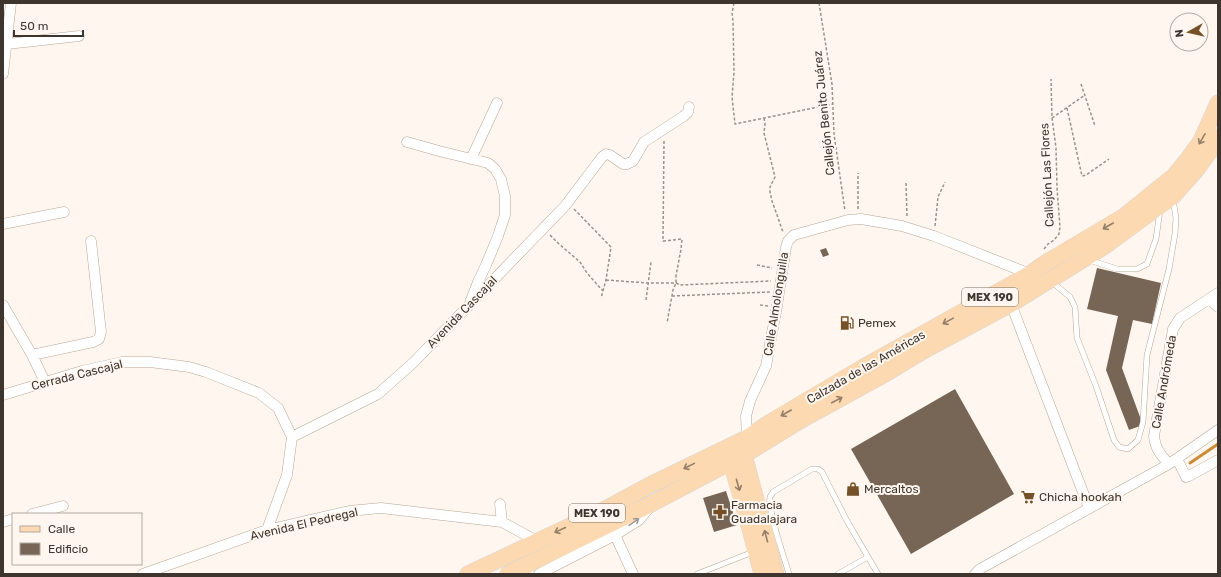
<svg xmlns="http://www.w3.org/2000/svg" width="1221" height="577" viewBox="0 0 1221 577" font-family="Rubik,sans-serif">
<rect width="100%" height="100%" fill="#fff7ef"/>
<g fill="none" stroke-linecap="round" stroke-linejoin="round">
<!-- stream -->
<path stroke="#ce8b37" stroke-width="3" d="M1190,463L1218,444"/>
</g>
<!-- building -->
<path fill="#765" d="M826,248L829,255L823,257L820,250Z
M1097,268L1161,283L1152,324L1133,320L1122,368L1143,425L1129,430L1106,370L1118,316L1087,309Z
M955,389L1014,494L911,554L851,449Z
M726,491L737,525L714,532L703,498Z"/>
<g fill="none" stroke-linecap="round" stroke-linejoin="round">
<defs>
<path id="lane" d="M1089,260L1117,269H1137L1147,264L1156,239L1160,210
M1052,282L1070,297L1075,307L1077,338L1096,386L1114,440L1119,447L1128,449L1138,440L1143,422L1147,355L1169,269L1175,234L1176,218L1173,199
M697,574L753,552
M789,574C785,560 767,509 770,497C770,496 773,493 773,492L812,469H818L822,472L847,521L878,574
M838,574L868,557"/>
<path id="street" d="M7,44L79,36
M3,74L11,3
M407,142L439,151L488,163L495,169L501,179L505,196V215L498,236L486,265L478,282L471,300
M471,159L497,103
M3,224L64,212
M1209,299L1218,307
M1011,304L1089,508
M3,305L32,355L45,382
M32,355L93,342L99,339L101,332L91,241
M3,395L82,371L122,362H150L189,367L206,372L259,393L278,408L292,437
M292,437L378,394L414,362L565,206L602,157L606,154L610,155L623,164H627L633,161L644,142L684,116L688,112L689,107
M748,441L747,438L746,416L750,401L766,366L777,306L786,247L788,241L794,235L848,220L861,219L902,226L934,236L1030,274
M1177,459L1186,477L1189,476L1218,460
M1169,464C1161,455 1155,449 1154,436L1173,329L1180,318L1218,293
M500,504L502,522
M32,514L63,506
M3,522L13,519
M267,530L287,475L292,437
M615,535L633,574
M143,574L267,530L349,511L381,508L502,522L537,541
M539,574L615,535L639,520L648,509
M975,574L980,569L1169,464L1218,430"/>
<path id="primary" d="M741,447L744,455L776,574
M727,454L731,462L746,514L762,574
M468,574L600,512L650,485L747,438L769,423L862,368L1030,274L1044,264L1123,217L1174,176L1188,159L1201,141L1218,103
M508,574L653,503L744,455L803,419L885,374L925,350L1011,304L1105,246L1173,196L1197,169L1213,147L1218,137"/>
</defs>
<!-- lane casing -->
<use href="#lane" stroke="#b8a694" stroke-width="6"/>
<!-- street casing -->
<use href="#street" stroke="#b8a694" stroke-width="11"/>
<!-- primary casing -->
<use href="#primary" stroke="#d8d7d5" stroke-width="17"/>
<!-- path -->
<path stroke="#9a928a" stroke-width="1.5" stroke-dasharray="3 2" stroke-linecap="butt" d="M734,3L732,13L733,21L734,72L732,97L735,124L833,104
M819,3L832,84L834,134L845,211
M1081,84L1095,126
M1067,108L1082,176L1086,175L1109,159
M764,118L765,124L764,133L775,177L770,187V192L772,201L783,232
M1052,118L1085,95
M664,141L663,241L682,239L681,249L676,276V283L673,290L667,323
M906,183L907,217
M574,209L611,247L606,280L601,298
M858,209V173
M935,226L938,197L945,182
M550,235L559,244L580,262L587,273L603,291
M1044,249L1048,244L1054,240L1059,234L1060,227L1057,188L1056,148L1052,118L1051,79
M757,265L772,268
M606,280L648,283H676L680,285L771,281
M672,296L770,292
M646,300L651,262
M760,305L768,306"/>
<!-- lane -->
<use href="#lane" stroke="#fff" stroke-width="5"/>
<!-- street -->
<use href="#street" stroke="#fff" stroke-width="10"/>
<!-- primary -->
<use href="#primary" stroke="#fcd9b0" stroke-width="16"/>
</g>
<!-- one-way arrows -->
<defs><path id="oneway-shaft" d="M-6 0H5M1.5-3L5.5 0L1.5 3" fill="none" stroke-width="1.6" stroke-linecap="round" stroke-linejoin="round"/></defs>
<g stroke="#947f68">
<use href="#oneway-shaft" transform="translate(1202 139) rotate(120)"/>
<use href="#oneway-shaft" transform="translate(1108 226) rotate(150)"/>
<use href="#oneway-shaft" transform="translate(948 321) rotate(151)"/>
<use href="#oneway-shaft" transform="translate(837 400) rotate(-28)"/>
<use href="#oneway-shaft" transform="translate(786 413) rotate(150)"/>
<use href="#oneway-shaft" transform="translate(689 466) rotate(154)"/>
<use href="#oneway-shaft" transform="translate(738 485) rotate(74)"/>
<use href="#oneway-shaft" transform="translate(560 530) rotate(155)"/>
<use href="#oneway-shaft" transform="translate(766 536) rotate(-105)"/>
</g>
<use stroke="#9e9a96" href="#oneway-shaft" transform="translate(634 522) rotate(-35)"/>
<!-- icons -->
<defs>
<symbol id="fuel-bare" viewBox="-9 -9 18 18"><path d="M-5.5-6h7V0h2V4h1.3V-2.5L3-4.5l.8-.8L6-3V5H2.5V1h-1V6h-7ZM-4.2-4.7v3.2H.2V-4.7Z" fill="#745129" stroke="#fff7ef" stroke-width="2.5" paint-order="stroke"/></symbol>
<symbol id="shop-bare" viewBox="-9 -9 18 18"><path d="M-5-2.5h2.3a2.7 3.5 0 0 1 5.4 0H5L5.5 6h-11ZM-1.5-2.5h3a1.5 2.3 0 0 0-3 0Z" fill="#745129" stroke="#fff7ef" stroke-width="2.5" paint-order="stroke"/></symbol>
<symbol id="supermarket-bare" viewBox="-9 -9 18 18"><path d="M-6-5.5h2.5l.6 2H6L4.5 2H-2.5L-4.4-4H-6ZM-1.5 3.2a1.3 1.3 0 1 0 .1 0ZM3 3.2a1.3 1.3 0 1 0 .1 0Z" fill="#745129" stroke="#fff7ef" stroke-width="2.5" paint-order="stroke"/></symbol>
<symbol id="pharmacy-bare" viewBox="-9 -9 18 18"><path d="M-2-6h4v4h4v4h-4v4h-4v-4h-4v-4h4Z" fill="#745129" stroke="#fff7ef" stroke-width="2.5" paint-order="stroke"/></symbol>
</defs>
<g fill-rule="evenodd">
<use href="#fuel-bare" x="837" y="313" width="20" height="20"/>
<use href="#shop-bare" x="843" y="479" width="20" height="20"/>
<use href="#supermarket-bare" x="1018" y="487" width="20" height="20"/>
<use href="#pharmacy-bare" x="710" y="502" width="20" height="20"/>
</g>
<g text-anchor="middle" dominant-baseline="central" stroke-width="4" stroke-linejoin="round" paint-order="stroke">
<!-- shield labels -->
<g fill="#fff7ef" stroke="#787068" stroke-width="1">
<rect x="962" y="288" width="56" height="18" rx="3"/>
<rect x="569" y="504" width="56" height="18" rx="3"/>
</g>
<g font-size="11" font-weight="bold" fill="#3e362e">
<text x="990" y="297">MEX 190</text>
<text x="597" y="513">MEX 190</text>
</g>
<!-- street labels -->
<g font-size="12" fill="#3e362e" stroke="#fff7ef">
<text transform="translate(824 113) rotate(-96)">Callejón Benito Juárez</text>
<text transform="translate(1047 175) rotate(-93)">Callejón Las Flores</text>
<text transform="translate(776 304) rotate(-81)">Calle Almolonguilla</text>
<text transform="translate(462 312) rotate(-46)">Avenida Cascajal</text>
<text transform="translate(866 367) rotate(-30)">Calzada de las Américas</text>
<text transform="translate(77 375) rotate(-14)">Cerrada Cascajal</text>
<text transform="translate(1164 382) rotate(-80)">Calle Andrómeda</text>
<text transform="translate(304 524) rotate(-13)">Avenida El Pedregal</text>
</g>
<!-- poi labels -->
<g font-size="12" fill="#3e362e" stroke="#fff7ef" text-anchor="start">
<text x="858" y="323">Pemex</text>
<text x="864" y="489">Mercaltos</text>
<text x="1039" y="497">Chicha hookah</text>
<text x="731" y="505">Farmacia<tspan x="731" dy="14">Guadalajara</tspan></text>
</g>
</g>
<!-- border -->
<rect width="1221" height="577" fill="none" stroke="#3e362e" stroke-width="8"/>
<!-- legend -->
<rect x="12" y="513" width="130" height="52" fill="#fff7ef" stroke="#b2aaa2"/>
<rect x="20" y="526" width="20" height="6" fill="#fcd9b0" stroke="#b2aaa2"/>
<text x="48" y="533" font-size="12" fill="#3e362e">Calle</text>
<rect x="20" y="543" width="20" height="12" fill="#776655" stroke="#b2aaa2"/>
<text x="48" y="553" font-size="12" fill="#3e362e">Edificio</text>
<!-- north arrow -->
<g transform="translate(1189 32) rotate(262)"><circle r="19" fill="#fff7ef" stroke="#b2aaa2"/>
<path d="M0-3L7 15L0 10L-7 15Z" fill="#745129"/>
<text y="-6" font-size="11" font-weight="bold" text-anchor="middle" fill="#3e362e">N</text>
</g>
<!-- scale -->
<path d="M14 30v6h69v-6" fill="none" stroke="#3e362e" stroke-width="2"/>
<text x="20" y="30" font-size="12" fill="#3e362e" stroke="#fff7ef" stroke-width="3" paint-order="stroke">50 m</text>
</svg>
